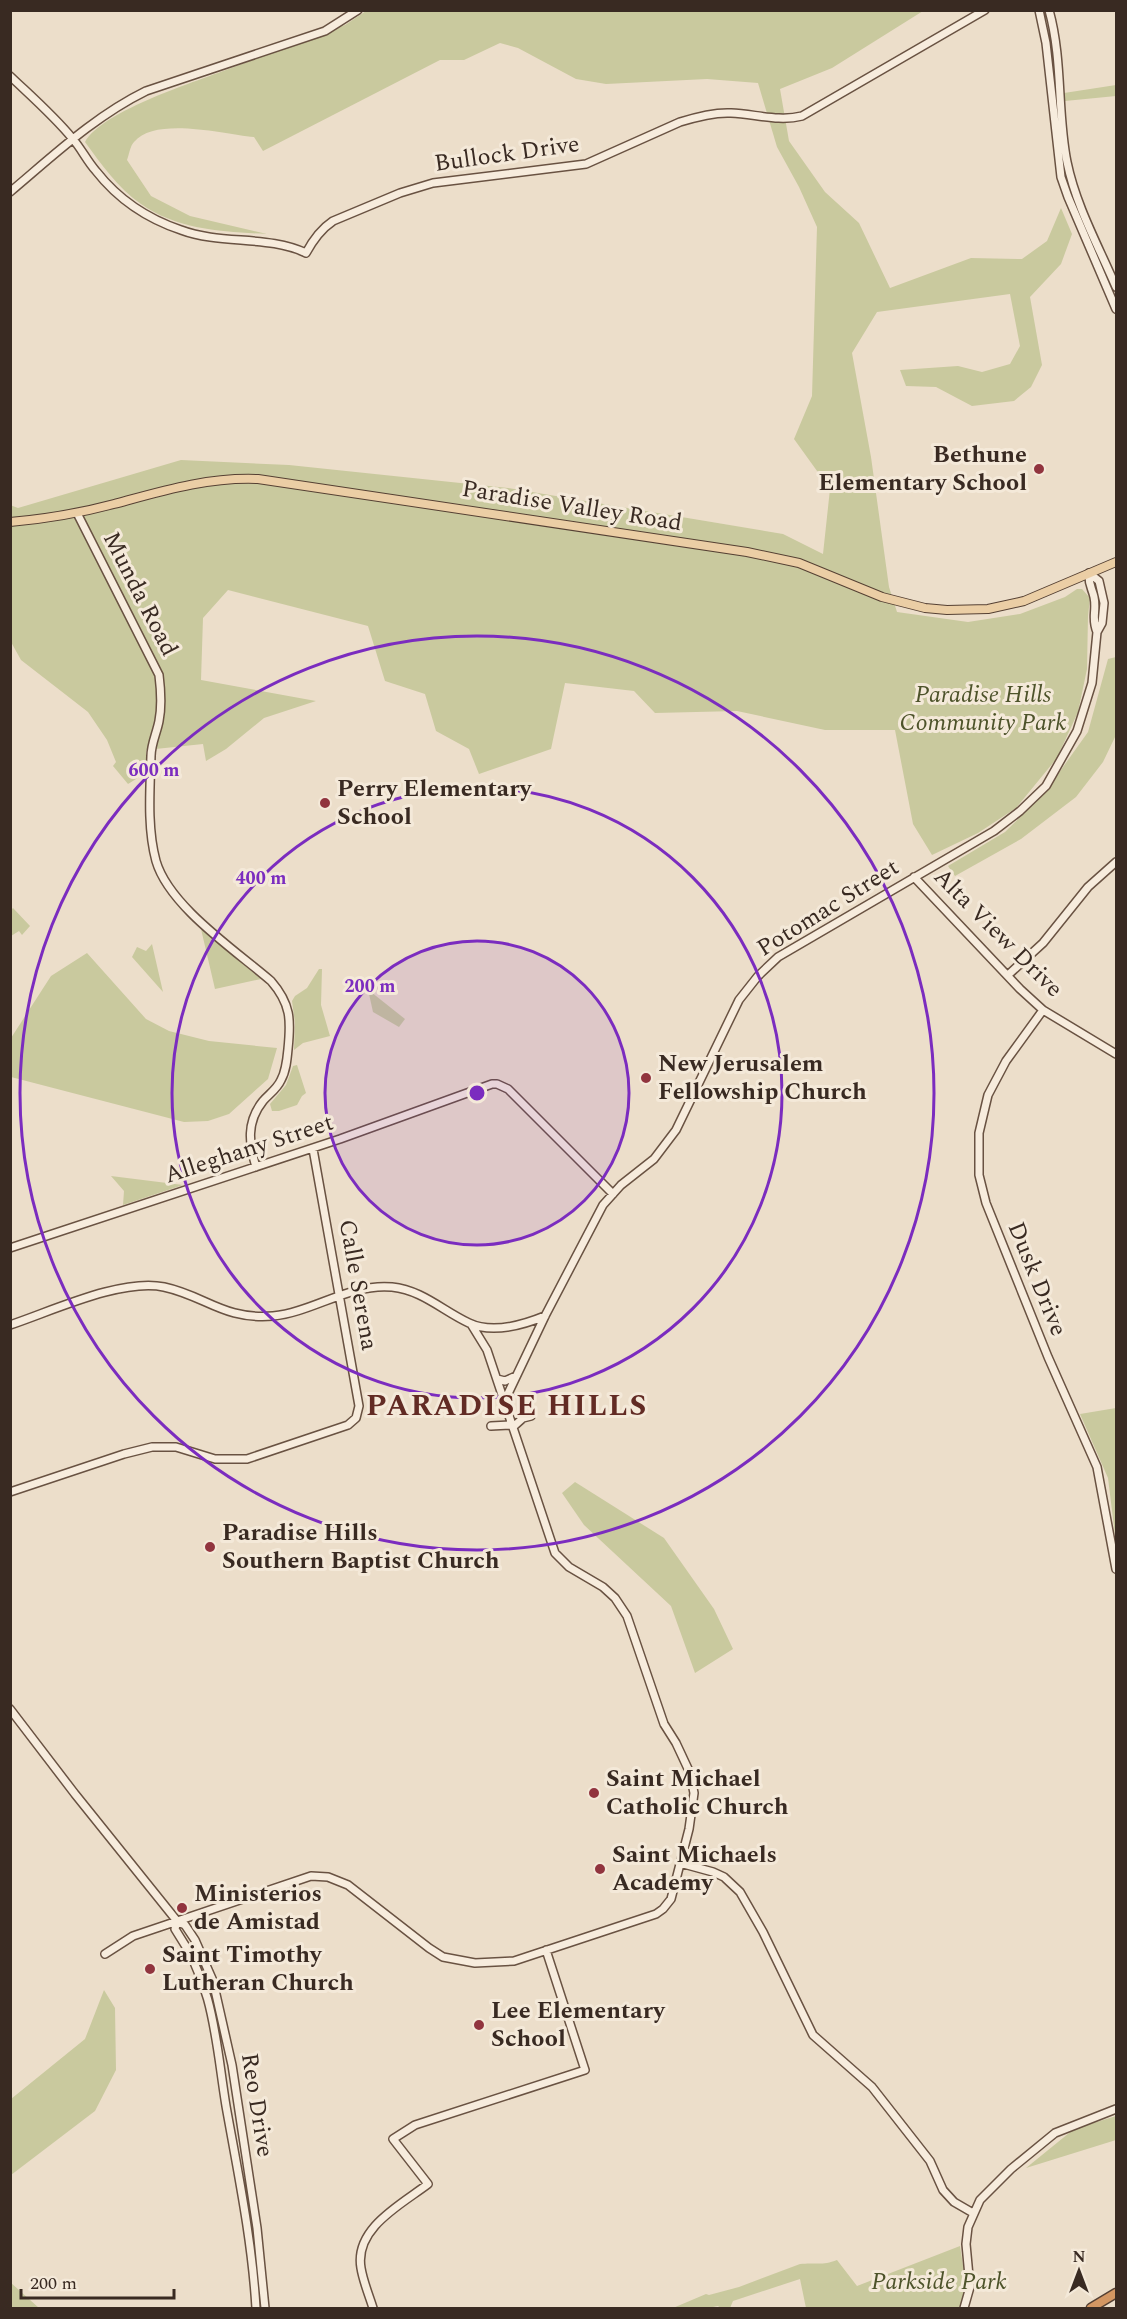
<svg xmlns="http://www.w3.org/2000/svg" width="1127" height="2319" viewBox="0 0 1127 2319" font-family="Spectral,serif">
<rect width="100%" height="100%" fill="#ecdeca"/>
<!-- green -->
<path fill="#c9c99e" d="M366,11H923L832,68L780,89L789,141L825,192L859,223L890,288L971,258L1022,259L1047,241L1061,208L1072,234L1061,264L1030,297L1042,365L1031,387L1014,401L972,406L936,387L906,386L900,370L958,366L982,372L1010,364L1020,346L1010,294L877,312L852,353L871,457L889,587L897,612L968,622L1020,614L1065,597L1077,589H1082L1090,598L1088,616L1087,669L1078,712L1057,758L1016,808L978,833L932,855L913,824L895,730H825L737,711L655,713L634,691L565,683L551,749L479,774L469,749L436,731L425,694L385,681L368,626L228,590L203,618L201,680L316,701L264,718L226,749L206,761L203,744L146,750C146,771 147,773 128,784L113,766L116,762L107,740L88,712L21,660L11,642L10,505L18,508L181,460L289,465L508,488L783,534L823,554L830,489L794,439L812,396L817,227L799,187L777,147L758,83L707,79L606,84L576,79L518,48L500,43L464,60H440L263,151L254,137C224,134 155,116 134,142C130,146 129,155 127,160L151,196L190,216L267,234C224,232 178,230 141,204C118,188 101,164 85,142C103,110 198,81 234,67C271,53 308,39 345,25Z
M1116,85V96L1065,101L1064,93Z
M1116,657V735L1103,762L1076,797L1021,839L955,876L948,866L1005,832L1043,795L1088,732L1108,659Z
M13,908L30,926L22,935L19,931L11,936V910Z
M201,929L261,979L215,989Z
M152,944L163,992L132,957L137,947L146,951Z
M87,953L146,1019L169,1031L209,1041L277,1048L268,1079L229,1114L208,1121L184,1122L11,1077V1038L51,976Z
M319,969H322L321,1005L330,1036L303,1043L294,1050L295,1023L292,1001L295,996L307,988Z
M371,992L405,1019L399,1027L373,1012L369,994Z
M297,1065L306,1093L302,1096L297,1105L279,1111H272L270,1104L286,1085L293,1066Z
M111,1176L183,1185L123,1205L124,1191Z
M1116,1408V1543L1108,1478L1080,1414Z
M575,1482L664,1538L714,1609L733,1649L695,1673L671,1606L584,1525L562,1493Z
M104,1990L115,2008L116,2070L95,2111L11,2175V2099L85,2039Z
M1116,2116V2140L1026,2168L1074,2129Z
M960,2246L967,2291L959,2308H806L800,2279L733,2301L730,2308H720L718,2306L708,2308H673L706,2294L709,2295L739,2287L800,2264C815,2262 822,2266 837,2260L857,2286Z
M10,2282L39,2308H11Z"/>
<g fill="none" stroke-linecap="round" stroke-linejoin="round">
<defs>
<path id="secondary" d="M1039,10L1046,43L1061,177L1068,197L1116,309
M1049,10C1063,60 1057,113 1067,162C1076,206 1099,247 1116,287
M10,76C31,96 54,116 72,138C81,148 87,161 96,171C118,199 148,219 181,230C221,245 269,235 306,253C313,240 321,229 333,221L400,193L433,183L586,164L680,122C696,117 714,112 731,113C755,114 779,122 802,116L985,10
M10,192C54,155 95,116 146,91L325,31L358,10
M77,513L159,675C161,691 162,706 159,721C157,732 151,744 151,756C150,790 147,828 156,861C169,906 235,950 271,981C291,1004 291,1020 288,1049C287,1060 286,1071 281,1080C277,1089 269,1094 263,1101C246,1122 249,1144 256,1167
M1089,573C1088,584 1092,588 1094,597C1097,611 1091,618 1097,632
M914,877L1020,989L1043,1010L1116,1054
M1008,975L1043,943L1088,887L1116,862
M1043,1010L1006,1061L988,1095L979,1133V1175L986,1203L1048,1357L1097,1467L1116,1569
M10,1248L340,1139L492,1084H497L508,1089L613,1194
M10,1325C52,1311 122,1278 164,1287C206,1296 223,1320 273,1316C313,1312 350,1283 392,1287C422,1290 443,1311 469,1323C492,1334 523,1325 545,1316
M497,1379L505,1381L516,1376
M505,1400L545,1316L603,1205L621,1185L654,1159L676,1130L739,1000L758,976L778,957L994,831L1020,811L1046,786L1077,731L1092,683L1097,632L1102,623L1104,603L1099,581L1089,573
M491,1426L512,1425
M513,1427L523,1418L531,1416
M10,1492L124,1454L152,1447H176L215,1459H247L348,1425L356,1418L359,1406L313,1149
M10,1709L75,1794L177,1921L185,1925L195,1940L213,1981L232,2065L257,2228L265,2308
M680,1863L713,1872L724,1877L740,1892L763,1932L813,2035L872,2087L930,2161L943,2190L954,2202L973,2213
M177,1921L175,1929C215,1988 215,2038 226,2106C238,2173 252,2240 256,2308
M105,1954L133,1936L311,1876L328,1877L348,1885L429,1948L443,1957L475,1963L514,1961L656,1914L663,1909L671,1899L689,1829L694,1793L690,1773L676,1743L664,1724L627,1616L615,1598L603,1587L569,1567L555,1553L487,1350L471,1324
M373,2308C369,2295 363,2281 361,2268C354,2228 402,2204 428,2184L393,2139L415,2125L585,2070L546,1950
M964,2308L970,2287L966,2244L968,2227L980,2200L1011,2169L1055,2133L1116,2109"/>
<path id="primary" d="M10,522C46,519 80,513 114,504C162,491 207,477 258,479L747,552L799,563L882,597L925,608L947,610L988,609L1024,601L1116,562"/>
<path id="highway" d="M1091,2308L1116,2293"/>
</defs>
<!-- secondary casing -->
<use href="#secondary" stroke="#695242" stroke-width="10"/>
<!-- primary casing -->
<use href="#primary" stroke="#554033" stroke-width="10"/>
<!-- highway casing -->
<use href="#highway" stroke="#554033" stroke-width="11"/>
<!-- secondary -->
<use href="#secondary" stroke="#f7ecdd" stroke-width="7"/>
<!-- primary -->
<use href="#primary" stroke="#ebcea5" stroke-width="8"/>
<!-- highway -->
<use href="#highway" stroke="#d39662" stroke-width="8"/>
</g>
<!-- distance rings -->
<circle cx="477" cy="1093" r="152" fill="#7b2cbf" fill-opacity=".12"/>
<g fill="none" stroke="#7b2cbf" stroke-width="3">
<circle cx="477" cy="1093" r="152"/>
<circle cx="477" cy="1093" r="305"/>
<circle cx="477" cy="1093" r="457"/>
</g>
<!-- markers -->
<g fill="#91343e" stroke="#f4e9d9" stroke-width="2">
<circle cx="1039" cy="469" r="6"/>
<circle cx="325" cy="803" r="6"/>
<circle cx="646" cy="1078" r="6"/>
<circle cx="210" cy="1547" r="6"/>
<circle cx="594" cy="1793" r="6"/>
<circle cx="600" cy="1869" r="6"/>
<circle cx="182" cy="1908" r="6"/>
<circle cx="150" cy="1969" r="6"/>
<circle cx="479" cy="2025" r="6"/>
</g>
<g text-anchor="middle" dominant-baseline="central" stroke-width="6" stroke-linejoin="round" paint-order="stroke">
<!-- street labels -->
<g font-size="24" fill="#392a22" stroke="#f4e9d9">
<text transform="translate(507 154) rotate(-8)">Bullock Drive</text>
<text transform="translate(572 506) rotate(9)">Paradise Valley Road</text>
<text transform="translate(140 594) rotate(63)">Munda Road</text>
<text transform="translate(828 908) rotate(-32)">Potomac Street</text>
<text transform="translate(998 933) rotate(45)">Alta View Drive</text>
<text transform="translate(249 1149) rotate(-18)">Alleghany Street</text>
<text transform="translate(1037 1279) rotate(68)">Dusk Drive</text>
<text transform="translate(358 1285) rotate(80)">Calle Serena</text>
<text transform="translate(257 2105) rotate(81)">Reo Drive</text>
</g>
<!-- poi labels -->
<g font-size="24" font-weight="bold" fill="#392a22" stroke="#f4e9d9" text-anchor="start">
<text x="1027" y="455" text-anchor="end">Bethune<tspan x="1027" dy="28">Elementary School</tspan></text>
<text x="337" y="789">Perry Elementary<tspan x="337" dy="28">School</tspan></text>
<text x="658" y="1064">New Jerusalem<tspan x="658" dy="28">Fellowship Church</tspan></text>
<text x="222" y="1533">Paradise Hills<tspan x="222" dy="28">Southern Baptist Church</tspan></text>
<text x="606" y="1779">Saint Michael<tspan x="606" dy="28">Catholic Church</tspan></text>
<text x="612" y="1855">Saint Michaels<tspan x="612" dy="28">Academy</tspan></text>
<text x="194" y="1894">Ministerios<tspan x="194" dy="28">de Amistad</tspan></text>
<text x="162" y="1955">Saint Timothy<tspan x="162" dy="28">Lutheran Church</tspan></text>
<text x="491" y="2011">Lee Elementary<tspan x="491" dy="28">School</tspan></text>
</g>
<!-- park labels -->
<g font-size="24" font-style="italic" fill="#4d532a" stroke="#f4e9d9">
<text x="983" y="695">Paradise Hills<tspan x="983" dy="28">Community Park</tspan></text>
<text x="939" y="2282">Parkside Park</text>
</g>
<!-- district labels -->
<g font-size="30" font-weight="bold" letter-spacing="1.5" fill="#622b24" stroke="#f4e9d9">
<text x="507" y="1406">PARADISE HILLS</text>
</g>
</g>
<circle cx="477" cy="1093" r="9" fill="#7b2cbf" stroke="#f4e9d9" stroke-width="3"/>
<g font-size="18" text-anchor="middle" font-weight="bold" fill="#7b2cbf" stroke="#f4e9d9" stroke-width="6" stroke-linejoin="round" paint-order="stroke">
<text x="154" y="776">600 m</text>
<text x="261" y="884">400 m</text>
<text x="370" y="992">200 m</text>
</g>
<!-- border -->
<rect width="1127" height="2319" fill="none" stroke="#392a22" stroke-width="24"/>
<!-- north arrow -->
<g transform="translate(1079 2271)" stroke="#f4e9d9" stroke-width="4.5" paint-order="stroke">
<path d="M0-4.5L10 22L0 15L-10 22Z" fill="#392a22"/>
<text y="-9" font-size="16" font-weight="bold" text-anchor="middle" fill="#392a22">N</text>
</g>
<!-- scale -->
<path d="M21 2289v9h153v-9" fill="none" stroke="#392a22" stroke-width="3"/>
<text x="30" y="2289" font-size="18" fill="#392a22" stroke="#f4e9d9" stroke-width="4.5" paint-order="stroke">200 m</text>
</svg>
